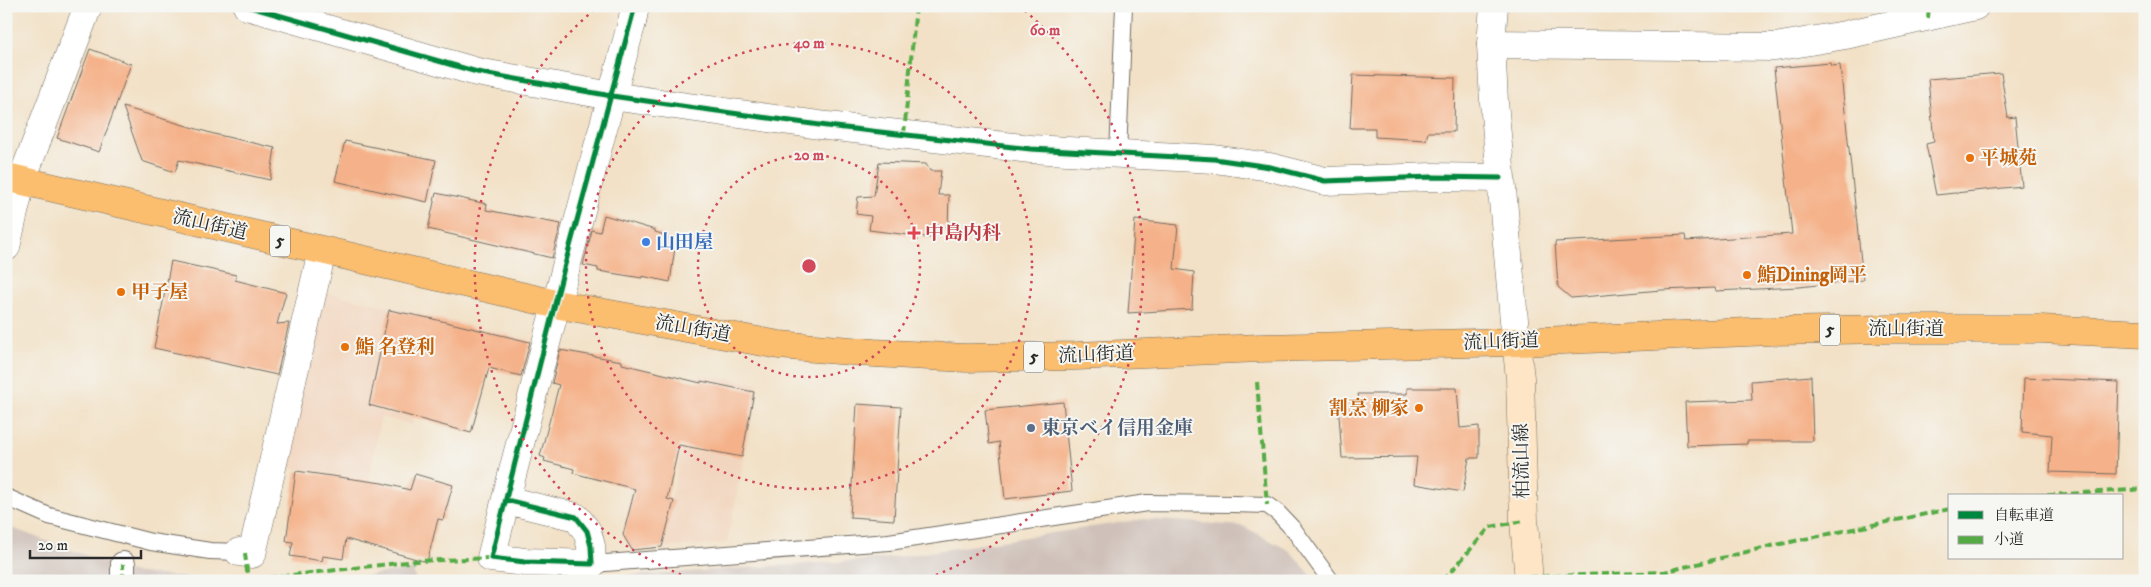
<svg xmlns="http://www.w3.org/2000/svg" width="2151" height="587" viewBox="0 0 2151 587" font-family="'IM FELL DW Pica','Noto Serif JP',serif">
<rect width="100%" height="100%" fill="#f6f6f2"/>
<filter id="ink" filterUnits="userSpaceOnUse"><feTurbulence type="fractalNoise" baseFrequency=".02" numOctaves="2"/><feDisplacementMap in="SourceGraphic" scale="10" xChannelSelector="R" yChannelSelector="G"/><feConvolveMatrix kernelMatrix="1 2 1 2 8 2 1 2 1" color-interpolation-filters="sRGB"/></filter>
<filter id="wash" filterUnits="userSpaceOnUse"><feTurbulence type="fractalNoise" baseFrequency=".0096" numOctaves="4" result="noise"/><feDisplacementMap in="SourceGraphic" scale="20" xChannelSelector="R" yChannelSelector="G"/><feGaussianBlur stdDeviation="1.12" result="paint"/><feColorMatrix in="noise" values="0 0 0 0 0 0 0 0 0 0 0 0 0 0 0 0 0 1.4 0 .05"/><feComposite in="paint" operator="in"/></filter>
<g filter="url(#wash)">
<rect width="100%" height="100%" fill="#f2e1c6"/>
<!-- built -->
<path fill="#f2d5be" d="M324,292L528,339L518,376L429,356L412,425L381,417L368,480L284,467Z
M698,374L759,384L727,543L632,550L623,535L634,490L671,498Z"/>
<!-- industrial -->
<path fill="#cfc1ba" d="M1144,519L1243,526L1290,551L1316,581H546L884,559Z
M6,526L131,572L220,581H6Z
M413,569L416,581H326Z"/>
<g id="blocks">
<!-- building -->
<path fill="#f5b28a" d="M90,49L131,64L99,152L57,138Z
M1830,63L1831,66L1840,65L1863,280L1799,287L1716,291L1715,288L1661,290L1571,298L1558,287L1555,242L1685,235L1686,241L1792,234L1774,68Z
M2001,73L2008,118L2015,117L2022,186L1936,195L1926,144L1934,142L1928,79Z
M1353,75L1455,78L1454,132H1428L1426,140L1375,137V128H1350Z
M123,107L214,134L275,148L270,180L179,160L175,172L142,161Z
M345,141L436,160L427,202L335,181Z
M879,162L926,164L930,171H941L938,195H949L948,227L935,225L933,238L869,230L871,216L856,214L858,197L874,196Z
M436,193L487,204L486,210L561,224L552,258L428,229Z
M604,215L655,230V232L662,234L663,237L676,241L670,282L642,276V278L598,271V268L583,265L592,230L600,232Z
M1135,220L1178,225L1174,269L1194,272L1192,309L1128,313Z
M171,261L236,275L235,280L286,293L277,324L289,323L277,375L154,348Z
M389,310L429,318L530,342L521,376L489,368L471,433L369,405Z
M560,350L622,361V364L701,383V381L754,392L742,457L679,445L667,499L674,501L662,547L632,550L623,535L635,489L573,473L574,469L544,461L545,458L540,456L559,385L552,383Z
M1811,376L1813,441H1747V444L1687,446L1685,402L1752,400L1751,381Z
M2024,378L2119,382L2116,474L2050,472L2052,435L2022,432Z
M1407,388H1457L1460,428L1479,426V458H1469L1463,492L1414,484L1417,457L1342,458L1338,401L1359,399L1358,394H1407Z
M1063,402L1072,491L1005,499L999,442L989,444L985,410Z
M857,404L901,407L894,520L850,517Z
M296,471L382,483L410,490L415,474L453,485L443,520L438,519L427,562L346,539L343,559L323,556L322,561L290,556L293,542L286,541Z"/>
</g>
</g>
<g filter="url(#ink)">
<use href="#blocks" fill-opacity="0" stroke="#716b61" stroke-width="1"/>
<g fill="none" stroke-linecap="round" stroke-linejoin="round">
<defs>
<path id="service" d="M1118,155L1124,6
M6,497L49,516L151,542L210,551L239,552
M592,564L889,542L1147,503L1233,504L1267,505L1278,513L1294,530L1331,581"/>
<path id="pedestrian" d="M123,581V564"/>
<path id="minor" d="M247,6L477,72L612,96L688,107L827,126L1031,149L1214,159L1270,167L1325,181L1432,177L1500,178
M1491,44L1775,47L1845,35L1975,6
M6,247L21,182L88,6
M506,500L576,517L587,531L591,546L592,564L525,562L491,558C536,379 583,200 632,22
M239,552L252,554L322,251"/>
<path id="tertiary" d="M1494,6L1491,44L1494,102L1516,342
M632,22L635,6"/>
<path id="secondary" d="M1516,342L1520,378L1524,521L1529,581"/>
<path id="primary" d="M6,177L555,304L779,345L874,353L966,358L1077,356L1260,348L1516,342L1771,331L1891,329H2041L2145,334"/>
</defs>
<!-- service casing -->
<use href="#service" stroke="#716b61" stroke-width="18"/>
<!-- pedestrian casing -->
<use href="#pedestrian" stroke="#716b61" stroke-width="26"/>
<!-- minor casing -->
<use href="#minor" stroke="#716b61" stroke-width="29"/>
<!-- tertiary casing -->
<use href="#tertiary" stroke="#716b61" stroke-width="29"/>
<!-- secondary casing -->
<use href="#secondary" stroke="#716b61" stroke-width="29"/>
<!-- primary casing -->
<use href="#primary" stroke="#716b61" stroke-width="29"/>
<!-- service -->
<use href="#service" stroke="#fff" stroke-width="16"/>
<!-- pedestrian -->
<use href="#pedestrian" stroke="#fff" stroke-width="24"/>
<!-- minor -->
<use href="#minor" stroke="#fff" stroke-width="28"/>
<!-- tertiary -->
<use href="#tertiary" stroke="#fff" stroke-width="28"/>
<!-- secondary -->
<use href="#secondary" stroke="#fde5c5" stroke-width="28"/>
<!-- primary -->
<use href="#primary" stroke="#fbbd6e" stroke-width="28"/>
<!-- quiet -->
<path stroke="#54ab44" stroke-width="4" stroke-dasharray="8 4" stroke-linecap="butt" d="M1928,18L1929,6
M904,134L916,6
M1257,382L1267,505
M2035,496L2145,489
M245,553L248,580L416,561L491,558
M1529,577L1664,572L1771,546L1950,509
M123,581V564
M1443,581L1490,527L1524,521"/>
<defs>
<path id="cycleway" d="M247,6L477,72L612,96L688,107L827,126L1031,149L1214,159L1270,167L1325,181L1432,177L1500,178
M506,500L576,517L587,531L591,546L592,564L525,562L491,558L563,272L635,6"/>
</defs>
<!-- cycleway casing -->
<use href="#cycleway" stroke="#f6f6f2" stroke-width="8"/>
<!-- cycleway -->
<use href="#cycleway" stroke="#00873e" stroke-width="5"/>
</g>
</g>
<!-- distance rings -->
<g fill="none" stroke="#d1495b" stroke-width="2.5" stroke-dasharray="2.5 5">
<circle cx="809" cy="266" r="111"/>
<circle cx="809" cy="266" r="223"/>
<path d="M695 580A334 334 0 0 1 599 6M1019 6A334 334 0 0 1 923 580"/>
</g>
<!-- markers -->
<g fill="#e8710a" stroke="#f6f6f2" stroke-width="2">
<circle cx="1970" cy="158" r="5"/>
<circle cx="1747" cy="275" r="5"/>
<circle cx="121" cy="292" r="5"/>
<circle cx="345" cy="347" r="5"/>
<circle cx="1419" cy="408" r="5"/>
</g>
<path fill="#e0444e" stroke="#f6f6f2" stroke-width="2" d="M911.5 225.5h5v5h5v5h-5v5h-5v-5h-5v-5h5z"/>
<circle fill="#3f7fe0" stroke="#f6f6f2" stroke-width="2" cx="646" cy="242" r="5"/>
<circle fill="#5c6f8a" stroke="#f6f6f2" stroke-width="2" cx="1031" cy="428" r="5"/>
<g text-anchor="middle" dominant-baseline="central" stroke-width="4" stroke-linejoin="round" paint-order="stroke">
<!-- shield labels -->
<g fill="#f6f6f2" stroke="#686867" stroke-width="1">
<rect x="270" y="225.5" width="20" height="31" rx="4"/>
<rect x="1820" y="314.5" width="20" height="31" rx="4"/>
<rect x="1024" y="341.5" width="20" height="31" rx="4"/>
</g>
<g font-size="18" font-weight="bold" fill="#2b2b2b">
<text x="280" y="241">5</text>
<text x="1830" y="330">5</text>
<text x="1034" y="357">5</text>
</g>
<!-- food labels -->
<g font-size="19" font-weight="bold" fill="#c56008" stroke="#f6f6f2" text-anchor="start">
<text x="1980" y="158">平城苑</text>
<text x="1757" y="275">鮨Dining岡平</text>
<text x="131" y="292">甲子屋</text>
<text x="355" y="347">鮨 名登利</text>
<text x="1409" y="408" text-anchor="end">割烹 柳家</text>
</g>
<!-- street labels -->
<g font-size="19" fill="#2b2b2b" stroke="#f6f6f2">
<text transform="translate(210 225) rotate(13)">流山街道</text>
<text transform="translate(693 329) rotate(10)">流山街道</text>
<text x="1906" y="329">流山街道</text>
<text transform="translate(1501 342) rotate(-2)">流山街道</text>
<text transform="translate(1096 355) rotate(-2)">流山街道</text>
<text transform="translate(1522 461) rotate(-91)">柏流山線</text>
</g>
<!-- health labels -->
<g font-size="19" font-weight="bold" fill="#be3a42" stroke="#f6f6f2" text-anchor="start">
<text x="925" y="233">中島内科</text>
</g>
<!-- shop labels -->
<g font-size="19" font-weight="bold" fill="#366cbe" stroke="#f6f6f2" text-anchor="start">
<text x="656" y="242">山田屋</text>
</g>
<!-- service labels -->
<g font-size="19" font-weight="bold" fill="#4e5e75" stroke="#f6f6f2" text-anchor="start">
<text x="1041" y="428">東京ベイ信用金庫</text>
</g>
</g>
<circle cx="809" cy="266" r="8" fill="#d1495b" stroke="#f6f6f2" stroke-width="2.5"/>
<g font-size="15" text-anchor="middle" font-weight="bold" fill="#d1495b" stroke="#f6f6f2" stroke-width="4" stroke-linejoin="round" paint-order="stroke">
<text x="1045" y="35">60 m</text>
<text x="809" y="48">40 m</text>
<text x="809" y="160">20 m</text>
</g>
<!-- margin -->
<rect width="2151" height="587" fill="none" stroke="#f6f6f2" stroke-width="25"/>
<!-- legend -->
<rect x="1948" y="494" width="175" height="65" fill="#f6f6f2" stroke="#a5a5a2"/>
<rect x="1958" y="511" width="25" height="8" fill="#00873e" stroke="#a5a5a2"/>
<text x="1994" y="520" font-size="15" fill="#2b2b2b">自転車道</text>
<rect x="1958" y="536" width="25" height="8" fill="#54ab44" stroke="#a5a5a2"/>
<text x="1994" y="544" font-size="15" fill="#2b2b2b">小道</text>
<!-- scale -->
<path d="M30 550v8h111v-8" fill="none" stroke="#2b2b2b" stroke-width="2.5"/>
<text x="38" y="550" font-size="15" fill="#2b2b2b" stroke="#f6f6f2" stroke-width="4" paint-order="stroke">20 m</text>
</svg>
